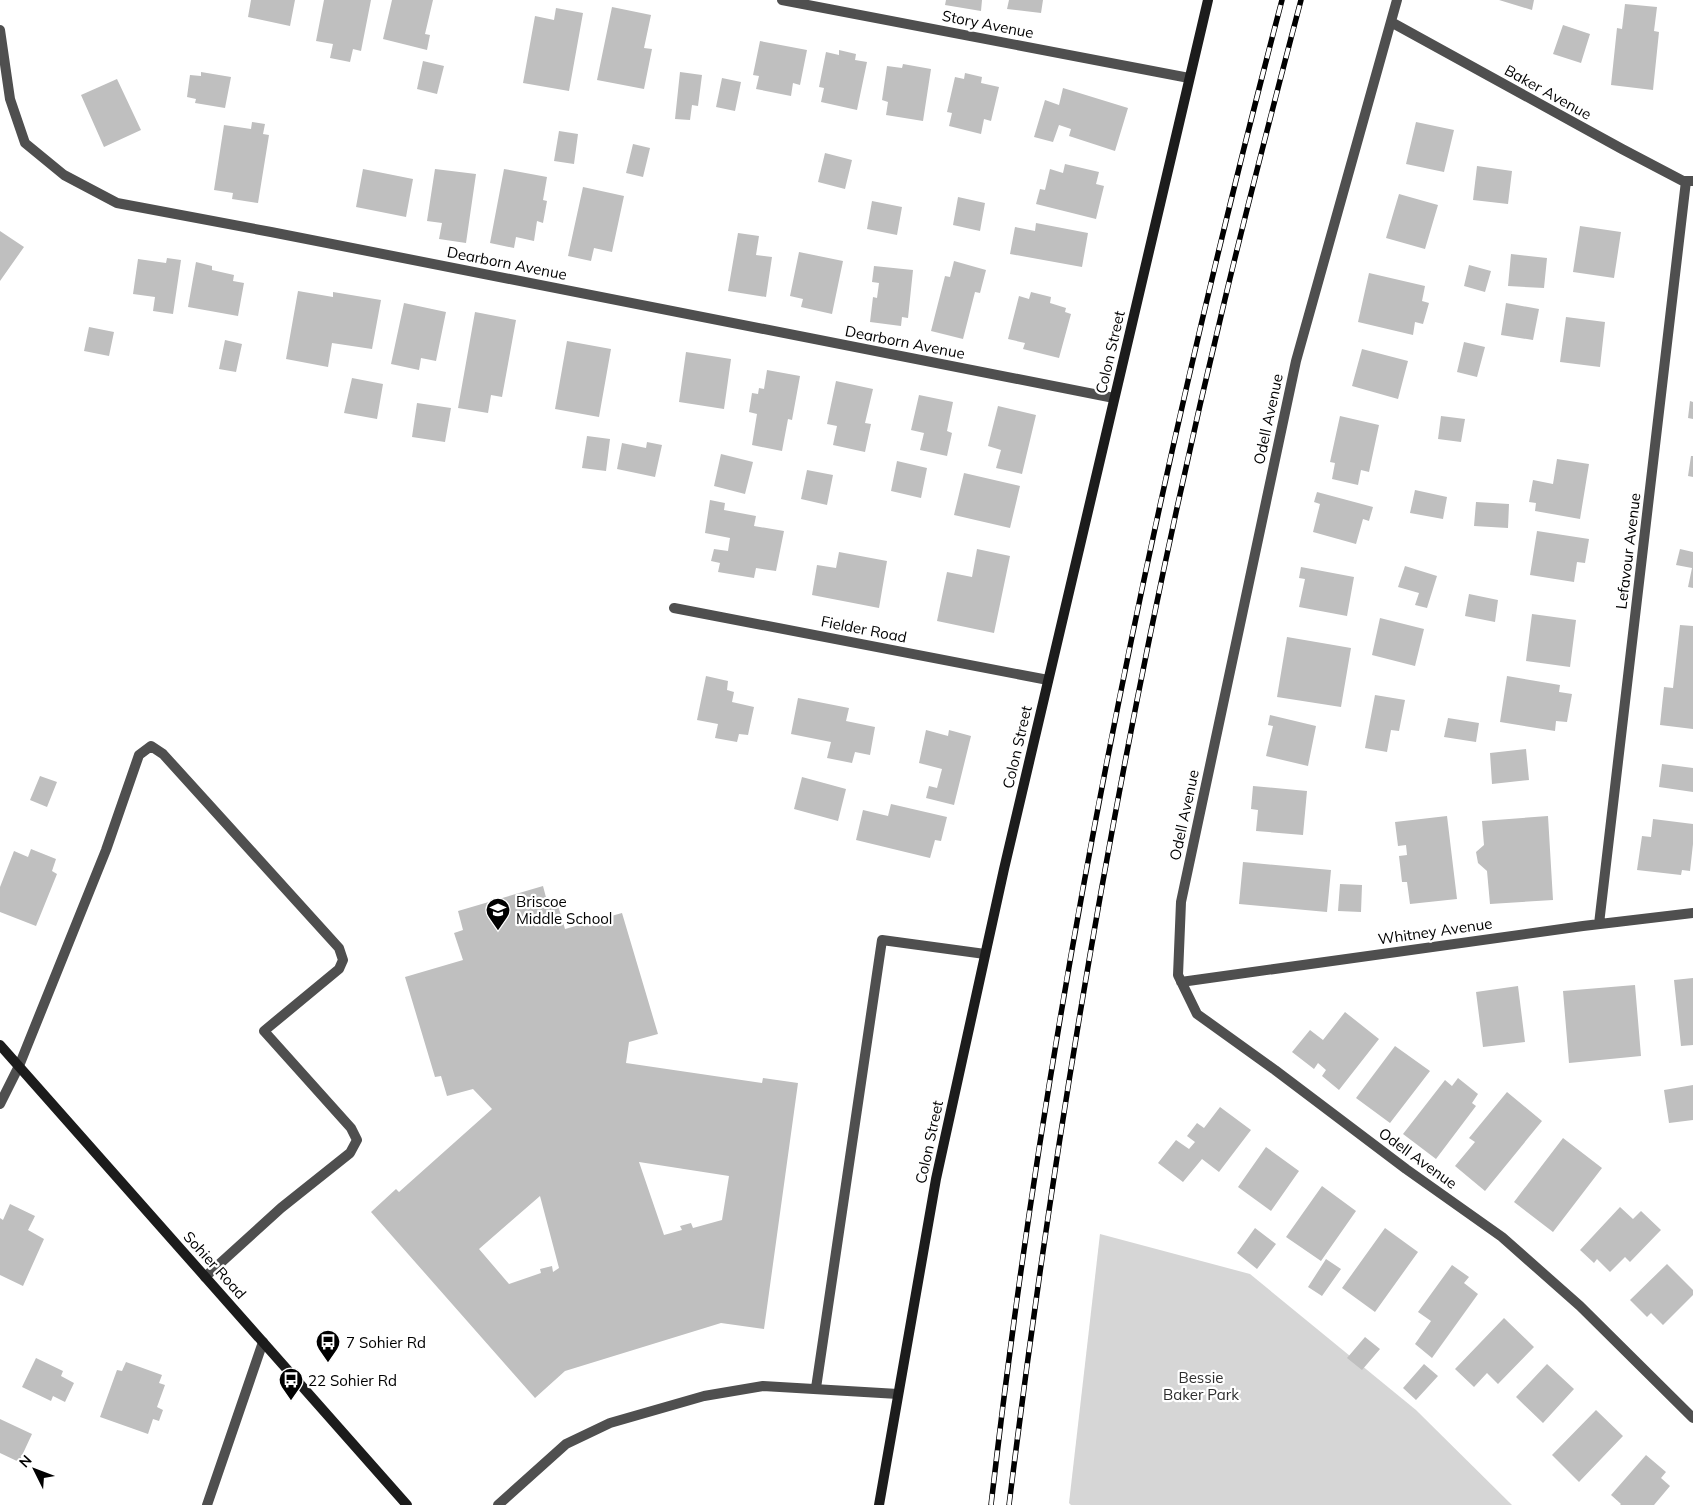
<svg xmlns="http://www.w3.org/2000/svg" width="1693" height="1505" viewBox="0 0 1693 1505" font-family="Mulish,sans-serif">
<rect width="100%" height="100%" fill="#fff"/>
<!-- green -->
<path fill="#d6d6d6" d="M1100,1234L1250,1274L1416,1410L1512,1505H1071L1069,1503Z"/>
<!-- building -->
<path fill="#bfbfbf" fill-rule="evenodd" d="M251,0H295L290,26L248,17Z
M324,0H371L361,51L353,49L350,62L330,58L333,44L316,41Z
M392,0H433L425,34L430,35L427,50L383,39Z
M946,0H982L981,11L945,5Z
M1009,0H1043L1041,13L1007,9Z
M1499,0H1534L1532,10Z
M1625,4L1657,7L1654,31L1659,32L1653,90L1611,85L1617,28L1622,29Z
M612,7L651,15L644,48L652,49L644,89L597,80Z
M556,8L583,13L569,91L523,83L535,16L554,20Z
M1563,25L1590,34L1581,63L1553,54Z
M760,41L807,50L800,85L793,83L791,96L756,89L759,76L753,75Z
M839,50L856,54L855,60L867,62L857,110L821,102L824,88L819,87L826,52L839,55Z
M423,61L444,66L437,94L417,89Z
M903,64L931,69L923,121L886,115L888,102L882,100L887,66L902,68Z
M201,72L231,77L225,108L195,103L196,99L187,97L190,75L201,76Z
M680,72L702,75L698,106L692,105L690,120L675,119Z
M965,73L982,77L981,83L999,87L991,121L984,119L981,134L949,126L952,113L947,112L955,77L964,79Z
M722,78L741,82L735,111L716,107Z
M117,79L141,130L104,147L81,95Z
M1063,88L1128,108L1115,151L1069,136L1071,129L1059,125L1053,142L1034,137L1045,100L1059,105Z
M252,122L265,124L263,134L269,135L258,203L232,199L233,193L214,190L224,125L251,129Z
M1416,122L1454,130L1444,172L1406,164Z
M559,131L578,134L574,164L554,161Z
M633,144L650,148L643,177L626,173Z
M825,153L852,160L845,189L818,182Z
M1065,164L1099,172L1096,184L1104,186L1096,219L1036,204L1040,189L1045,190L1050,169L1063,173Z
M1477,166L1512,171L1508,204L1473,200Z
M363,169L413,179L406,217L356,207Z
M435,169L476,174L466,243L439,239L442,223L427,221Z
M504,169L547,177L543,200L547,201L543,223L537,221L534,241L516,237L514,248L490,243Z
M583,187L624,196L612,252L594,248L591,261L568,256Z
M1399,194L1438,205L1425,249L1386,238Z
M958,197L985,203L980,231L953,225Z
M872,201L902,207L897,235L867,229Z
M1036,223L1088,233L1082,267L1010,254L1015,227L1035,231Z
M1580,226L1621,232L1614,278L1573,272Z
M0,231L24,247L0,281Z
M738,233L759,236L756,255L772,257L766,297L728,291Z
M799,252L843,261L832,314L801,307L803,299L790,296Z
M1511,254L1547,258L1544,288L1508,286Z
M167,258L181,260L173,314L153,311L155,297L133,294L138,259L166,263Z
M954,261L986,270L980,293L975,292L963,339L931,331L945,276L950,277Z
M196,262L212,266V270L234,275L233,281L244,283L238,316L188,307Z
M1469,265L1491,271L1485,292L1464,286Z
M874,266L913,270L908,318L902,317L901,326L870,322L873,297L877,298L879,283L872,282Z
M1369,273L1425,286L1422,301L1429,303L1423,324L1415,322L1413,335L1358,322Z
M298,291L333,297V292L381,300L372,349L332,343L328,367L286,359Z
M1031,292L1051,297L1050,303L1066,308L1065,312L1071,314L1059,358L1023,349L1025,343L1008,339L1019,296L1029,299Z
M404,303L446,312L436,361L421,358L419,370L391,364Z
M1506,303L1539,309L1533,340L1501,335Z
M475,312L516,320L502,397L491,395L488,413L458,408Z
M1566,317L1605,322L1600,367L1560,362Z
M89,327L114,332L109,356L84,351Z
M225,340L242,344L236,372L219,369Z
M567,341L611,349L599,417L555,409Z
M1464,342L1485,347L1477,377L1457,372Z
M1362,349L1408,361L1398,399L1352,386Z
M686,352L731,359L724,409L679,402Z
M767,370L800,376L792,420L788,419L782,451L752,445L757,414L749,412L752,393L758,394L759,388L764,389Z
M352,378L383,384L377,419L344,413Z
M836,381L873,389L865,423L871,424L865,452L833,445L837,426L827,424Z
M919,395L953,402L947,431L952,433L947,456L920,450L924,433L911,430Z
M1690,401L1693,402V419L1688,418Z
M417,403L451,408L445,442L412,437Z
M998,406L1036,415L1022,474L996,468L1001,450L988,446Z
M1340,416L1379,425L1369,472L1361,470L1358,485L1332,479L1335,463L1330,462Z
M1441,416L1465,419L1461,442L1438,439Z
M587,436L610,439L606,471L582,468Z
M647,442L662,445L655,477L617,469L622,443L646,448Z
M721,454L753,462L745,494L714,486Z
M1691,456H1693V477L1688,476Z
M1557,459L1589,464L1580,519L1535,511L1536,503L1529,502L1533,480L1553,484Z
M897,461L927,468L921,498L891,491Z
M807,470L833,475L827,505L801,499Z
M964,473L1020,486L1010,528L954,515Z
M1415,490L1447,497L1443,519L1410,513Z
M1317,492L1373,507L1369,521L1363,519L1356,544L1313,532L1320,504L1314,502Z
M710,500L725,503L724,510L756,516L754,526L784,531L776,571L756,568L754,578L718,572L720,563L711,561L714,549L728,551L730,538L705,533Z
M1476,502L1509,504L1508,528L1474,526Z
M1537,531L1589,539L1585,563L1577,562L1574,582L1530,575Z
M977,549L1010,556L994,633L937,621L947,572L972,577Z
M1680,549L1693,552V588L1688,587L1692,568L1676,565Z
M839,552L887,561L879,608L812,595L817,565L836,568Z
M1405,566L1437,576L1427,608L1415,605L1419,593L1398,587Z
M1301,567L1354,577L1347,616L1299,607L1305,579L1299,578Z
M1469,594L1498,600L1495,622L1465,616Z
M1532,614L1576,620L1570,667L1526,661Z
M1380,618L1424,629L1415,666L1372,655Z
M1680,625L1693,626V729L1660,725L1664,687L1673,688Z
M1287,637L1351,648L1341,707L1277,697Z
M706,676L728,681L727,690L734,692L732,702L754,707L748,735L739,734L737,742L715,738L718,724L697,720Z
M1507,676L1560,685L1559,692L1572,694L1567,722L1556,721L1555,731L1500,722Z
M1375,695L1405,700L1399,731L1391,730L1387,752L1365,748Z
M798,698L849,708L846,721L875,727L870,755L855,752L852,763L827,758L831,742L791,734Z
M1270,715L1316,726L1308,766L1266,756L1273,726L1268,725Z
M1448,718L1479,723L1476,742L1444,737Z
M926,730L948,736L949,730L971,736L954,805L926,798L929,786L937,788L942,769L919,763Z
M1526,749L1529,780L1492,784L1490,753Z
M1662,764L1693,768V792L1659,787Z
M40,776L57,782L47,807L30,800Z
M802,777L846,789L838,821L794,809Z
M1253,786L1307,791L1303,835L1256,831L1258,810L1251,809Z
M891,804L947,817L941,841L935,840L930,858L856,840L863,810L888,816Z
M1447,816L1457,899L1410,904L1407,882H1402L1399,856L1407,855L1406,845L1398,846L1395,822Z
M1548,816L1553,900L1490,904L1487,871L1478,863L1476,852L1484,845L1482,821Z
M1653,819L1693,824V844L1690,871L1682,870L1681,875L1637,870L1642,836L1651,837Z
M31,849L56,859L52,871L57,874L36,926L0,912V887L14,851L28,857Z
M1243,862L1331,870L1327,912L1239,904Z
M1340,884L1362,885L1361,912L1338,911Z
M543,886L548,905L557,902L565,929L622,913L658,1034L629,1042L626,1063L762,1083L763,1078L798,1083L764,1329L721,1323L565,1371L535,1398L371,1212L396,1189L399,1192L492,1109L473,1089L447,1096L441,1076L435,1077L405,977L463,960L454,933L463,930L458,911ZM639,1162L729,1176L722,1220L693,1228L691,1223L680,1226L682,1230L664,1235ZM540,1196L559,1268L553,1272L552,1266L540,1269L541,1273L509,1284L479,1249Z
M1693,978V1045L1681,1046L1674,980Z
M1635,985L1641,1056L1569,1063L1563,991Z
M1518,986L1525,1042L1483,1047L1476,992Z
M1345,1012L1379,1039L1339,1090L1322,1076L1326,1070L1318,1063L1314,1069L1292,1052L1310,1030L1323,1040Z
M1395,1046L1430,1071L1390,1123L1356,1098Z
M1458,1078L1478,1094L1472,1103L1476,1106L1436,1159L1403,1134L1445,1080L1452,1086Z
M1693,1085V1120L1669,1123L1664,1090Z
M1507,1092L1542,1121L1485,1191L1455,1166L1475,1142L1469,1138Z
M1220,1107L1251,1130L1219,1172L1202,1159L1183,1182L1158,1163L1176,1140L1189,1149L1195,1142L1187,1136L1197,1123L1204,1128Z
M1563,1138L1602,1168L1553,1232L1514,1202Z
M1266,1147L1299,1171L1271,1211L1238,1187Z
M1322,1186L1356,1211L1321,1261L1286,1237Z
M10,1204L35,1216L28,1230L44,1239L23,1286L0,1275V1218L3,1220Z
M1620,1207L1633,1219L1641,1211L1661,1230L1630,1262L1625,1257L1610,1272L1597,1259L1594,1263L1580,1250Z
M1255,1228L1276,1244L1257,1269L1237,1253Z
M1385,1228L1418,1252L1375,1312L1342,1288Z
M1326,1259L1341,1269L1322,1296L1308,1287Z
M1667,1264L1693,1290V1295L1663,1325L1651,1313L1647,1317L1630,1300Z
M1452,1265L1469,1277L1464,1283L1478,1294L1432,1358L1415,1344L1431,1321L1418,1312Z
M1504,1318L1534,1347L1498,1384L1487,1373L1474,1387L1455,1369Z
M1365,1337L1380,1349L1362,1370L1347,1358Z
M36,1358L63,1371L61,1376L74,1383L65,1402L53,1396L51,1401L22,1387Z
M126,1362L162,1375L159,1383L165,1385L157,1407L163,1410L159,1421L153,1419L148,1434L100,1417L117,1370L122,1371Z
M1424,1364L1438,1376L1416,1400L1403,1388Z
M1547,1364L1574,1389L1543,1423L1516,1397Z
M1596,1410L1623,1436L1579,1482L1552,1455Z
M0,1419L32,1434L19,1462L0,1453Z
M1646,1455L1666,1472L1661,1478L1670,1486L1654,1505H1620L1621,1504L1611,1495Z"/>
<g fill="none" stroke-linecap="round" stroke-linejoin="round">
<!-- service -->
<path stroke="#4f4f4f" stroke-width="10" d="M19,1066L106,850L139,755L151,746L163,754L339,948L343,960L339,969L264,1031L351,1128L357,1140L350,1153L281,1208L205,1277
M816,1388L882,940L985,954
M207,1505L263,1342
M498,1505L566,1444L610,1423L704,1396L763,1386L898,1394"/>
<!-- minor -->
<path stroke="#4f4f4f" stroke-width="10" d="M782,0L1189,78
M1397,0L1296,361L1181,902L1178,975L1197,1014L1275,1070L1406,1169L1502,1237L1580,1306L1693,1418
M1391,22L1622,149L1683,181H1693
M0,30L10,99L25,143L64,175L117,203L271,232L1114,398
M674,608L1048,680
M1599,924L1686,181
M1181,982L1583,926L1693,913
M0,1104L19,1066"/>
<!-- secondary -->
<path stroke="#1c1c1c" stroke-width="10" d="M0,1045L407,1505
M879,1505L936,1179L1004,869L1208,0"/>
<defs>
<path id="rail" d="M991,1505C1049,997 1152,495 1282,0
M1009,1505C1059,1100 1129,696 1225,299C1249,199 1275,99 1301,0"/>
</defs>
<!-- rail casing -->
<use href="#rail" stroke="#000" stroke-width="5.5"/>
<!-- rail -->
<use href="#rail" stroke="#fff" stroke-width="4" stroke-dasharray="11" stroke-linecap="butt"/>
</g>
<!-- icons -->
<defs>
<symbol id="school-pin" viewBox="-11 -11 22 30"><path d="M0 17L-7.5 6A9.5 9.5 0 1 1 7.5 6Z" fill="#000" stroke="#fff"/><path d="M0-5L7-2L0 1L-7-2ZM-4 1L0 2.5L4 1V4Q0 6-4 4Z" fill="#fff"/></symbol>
<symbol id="bus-pin" viewBox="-11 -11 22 30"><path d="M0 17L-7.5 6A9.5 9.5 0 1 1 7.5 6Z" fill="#000" stroke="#fff"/><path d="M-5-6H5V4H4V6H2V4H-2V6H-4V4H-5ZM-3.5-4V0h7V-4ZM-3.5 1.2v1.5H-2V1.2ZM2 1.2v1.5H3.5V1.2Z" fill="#fff"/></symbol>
</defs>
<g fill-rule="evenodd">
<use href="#school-pin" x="484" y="896" width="28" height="38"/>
<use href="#bus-pin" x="314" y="1328" width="28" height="38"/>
<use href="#bus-pin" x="277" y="1366" width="28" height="38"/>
</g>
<g text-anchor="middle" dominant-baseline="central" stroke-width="4.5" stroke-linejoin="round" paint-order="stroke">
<!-- street labels -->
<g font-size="15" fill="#000" stroke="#fff">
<text transform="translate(988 24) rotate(11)">Story Avenue</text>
<text transform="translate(1548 92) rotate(29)">Baker Avenue</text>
<text transform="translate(507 263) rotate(11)">Dearborn Avenue</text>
<text transform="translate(905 342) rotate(11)">Dearborn Avenue</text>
<text transform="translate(1110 352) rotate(-77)">Colon Street</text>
<text transform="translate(1268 419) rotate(-78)">Odell Avenue</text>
<text transform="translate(1628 551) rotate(-83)">Lefavour Avenue</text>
<text transform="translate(864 629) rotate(11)">Fielder Road</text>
<text transform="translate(1017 747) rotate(-77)">Colon Street</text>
<text transform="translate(1184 815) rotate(-78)">Odell Avenue</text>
<text transform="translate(1435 931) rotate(-8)">Whitney Avenue</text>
<text transform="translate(929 1142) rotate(-78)">Colon Street</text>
<text transform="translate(1418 1158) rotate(36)">Odell Avenue</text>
<text transform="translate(215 1265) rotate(48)">Sohier Road</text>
</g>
<!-- poi labels -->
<g font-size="15" fill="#000" stroke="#fff" text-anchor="start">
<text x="516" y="901">Briscoe<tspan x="516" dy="17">Middle School</tspan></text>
<text x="346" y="1342">7 Sohier Rd</text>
<text x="308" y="1380">22 Sohier Rd</text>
</g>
<!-- park labels -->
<g font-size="15" fill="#2d2d2d" stroke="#fff">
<text x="1201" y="1377">Bessie<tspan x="1201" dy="17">Baker Park</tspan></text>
</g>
</g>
<!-- north arrow -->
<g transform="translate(35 1470) rotate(312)" stroke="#ffffff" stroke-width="4" paint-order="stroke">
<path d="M0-4L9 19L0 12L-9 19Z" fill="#000000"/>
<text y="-8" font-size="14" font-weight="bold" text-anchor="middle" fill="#000000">N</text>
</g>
</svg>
